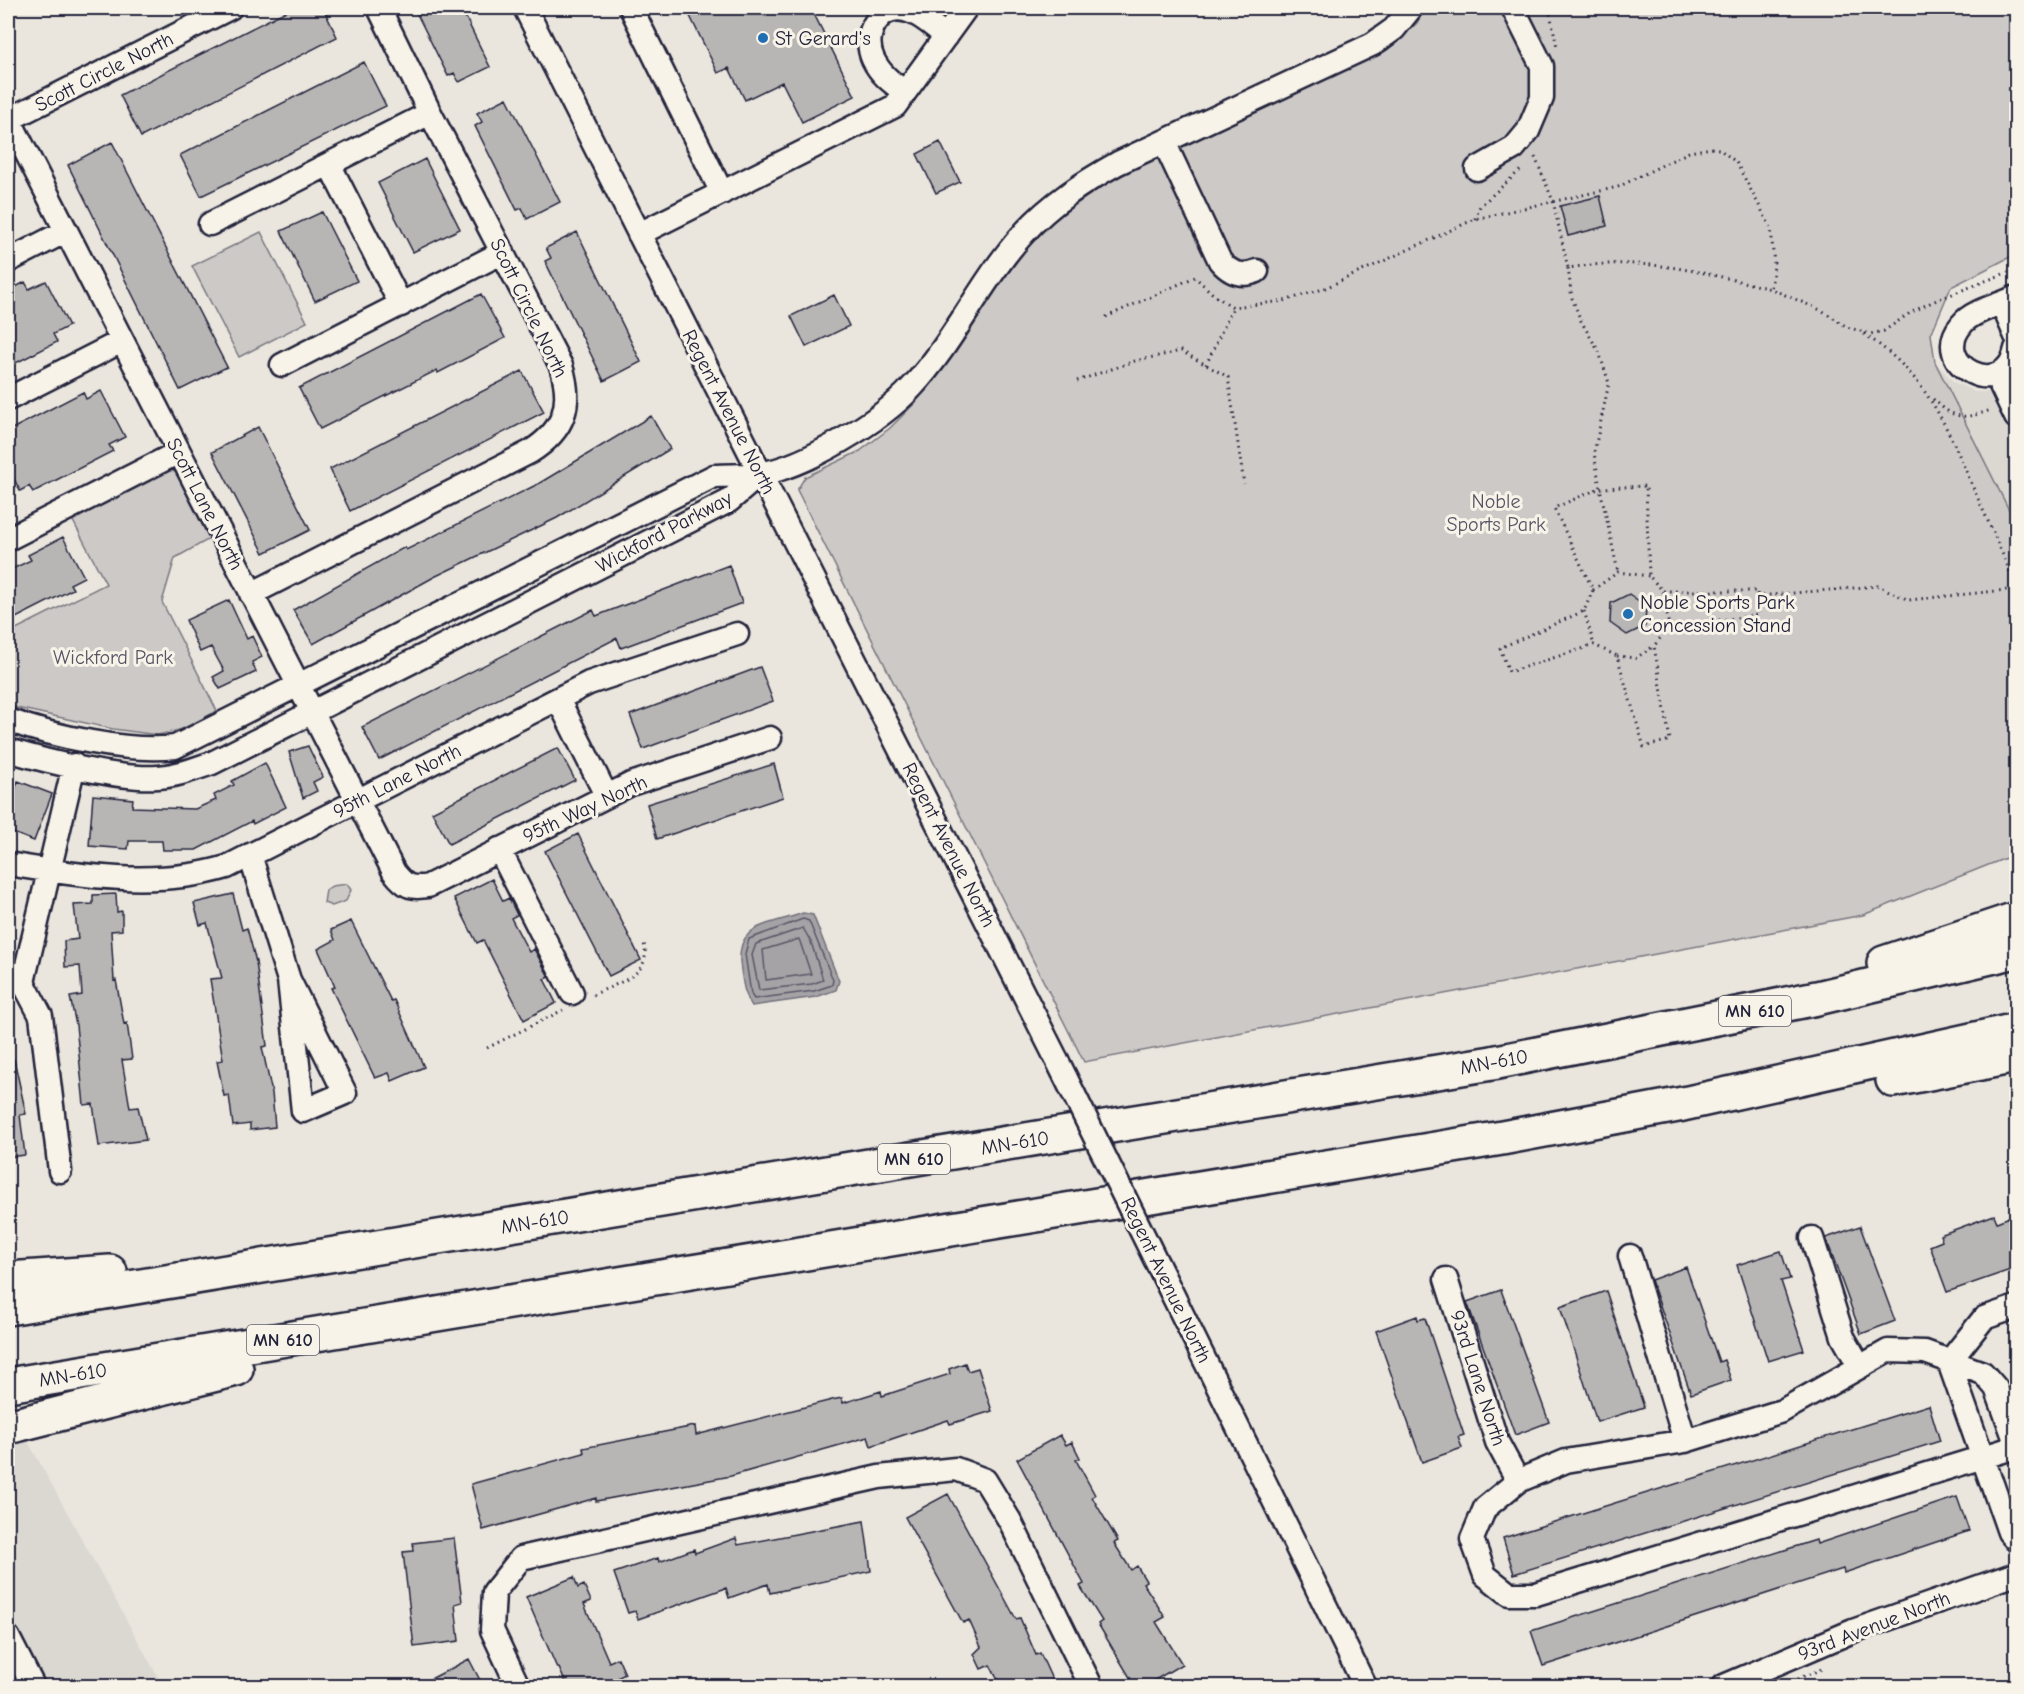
<svg xmlns="http://www.w3.org/2000/svg" width="2024" height="1694" viewBox="0 0 2024 1694" font-family="'Comic Neue',sans-serif">
<rect width="100%" height="100%" fill="#eae6de"/>
<filter id="ink" filterUnits="userSpaceOnUse"><feTurbulence type="fractalNoise" baseFrequency=".0167" numOctaves="2"/><feDisplacementMap in="SourceGraphic" scale="12" xChannelSelector="R" yChannelSelector="G"/><feConvolveMatrix kernelMatrix="1 2 1 2 8 2 1 2 1" color-interpolation-filters="sRGB"/></filter>
<g filter="url(#ink)">
<!-- built -->
<path fill="#dbd8d2" d="M1935,362L1954,382L1975,392H1990L2016,378V524Z
M26,1438L163,1686H8V1446Z"/>
<!-- green -->
<path fill="#cdc9c6" stroke="#787680" stroke-width="1.5" d="M1425,8H2016V254L1951,287L1931,334L1935,362L2016,524V854L1863,915L1084,1062L797,490L805,477L860,451L890,428L916,402L1013,263L1054,220L1108,182L1387,50L1417,23Z
M261,232L307,322L239,357L192,266Z
M169,470L182,474L213,537L175,558L162,602L217,711L183,729L158,735L113,729L17,708L8,703V633L106,584L72,519Z
M347,884L351,890L346,901L332,906L324,903L326,890L332,886Z"/>
<!-- water -->
<path fill="#a6a3a6" stroke="#716f7b" stroke-width="1.5" d="M803,913L813,915L839,981L836,990L816,997L752,1006C744,995 743,983 741,970C733,923 768,926 803,913Z"/>
<g fill="none" stroke-linecap="round" stroke-linejoin="round">
<!-- shore -->
<path stroke="#575666" stroke-width="1.5" d="M803,919L809,921L833,980L832,985L814,991L754,999L751,994L745,954L749,939Z
M803,928L811,942L823,980L812,984L759,990L752,955L756,944Z
M799,939L811,974L766,980L763,950Z"/>
</g>
<!-- building -->
<path fill="#b8b6b5" stroke="#22223b" stroke-width="1.5" d="M292,8H323L337,37L141,137L120,95Z
M414,8H461L490,67L459,82L454,73L448,76Z
M686,8H811L855,96L802,122L782,82L745,100L729,68L718,73Z
M364,62L386,106L201,196L180,155Z
M507,98L560,202L527,219L522,208L517,210L475,126L482,122L477,113Z
M112,142L227,367L180,390L68,165Z
M940,142L960,182L936,193L917,154Z
M425,159L460,229L413,252L378,183Z
M1600,196L1607,226L1568,236L1560,206Z
M322,212L357,281L315,301L281,231Z
M577,232L641,362L604,381L545,261L551,258L546,248Z
M46,281L69,326L53,334L57,342L8,367V291L25,282L29,289Z
M481,294L505,338L438,373L437,370L320,429L299,388Z
M834,295L849,326L806,347L791,316Z
M522,371L544,412L350,511L330,469Z
M101,391L125,437L109,445L113,451L33,492L29,486L20,491L8,466V431L83,392L86,399Z
M651,416L670,449L557,518L434,577L313,644L293,610L405,547L406,550L538,484Z
M258,427L310,530L264,553L212,452Z
M63,537L84,577L70,584L73,589L8,622V571L31,560L28,555Z
M729,565L742,603L621,648L617,638L379,760L362,727L593,610L596,616Z
M1629,594L1646,606L1645,626L1627,635L1610,623L1611,603Z
M229,600L247,639L252,636L262,657L252,662L256,672L220,689L213,677L224,671L211,647L200,652L186,620Z
M760,667L773,701L643,749L630,715Z
M308,746L323,777L313,782L317,791L303,798L289,752Z
M558,748L575,780L449,844L432,812Z
M265,763L286,807L253,824L252,821L196,850H163L162,841H129L128,849L89,846L93,795L133,799L132,807L195,809L216,800L214,795L234,785L232,781Z
M774,764L783,797L657,839L647,804Z
M18,781L52,794L34,841L8,831V809Z
M578,834L641,960L609,976L545,851Z
M492,879L503,901L509,898L517,915L511,918L529,952L534,949L549,977L544,979L556,1003L524,1020L483,940L477,943L454,898Z
M116,894L117,912L122,911V930L111,931L114,981L116,980L124,1024L127,1023L132,1059L122,1060L130,1108L138,1107L146,1140L99,1146L93,1104L84,1105L76,1025L70,997L82,995L80,966L65,967L64,941L78,939L74,905L93,904V895Z
M233,894L242,930L247,928L256,962L267,1046L262,1047L272,1093L275,1127L250,1130V1124L233,1126L229,1095L224,1096L217,1061L223,1060L210,979L222,978L207,923L200,925L194,903Z
M351,921L391,1001L394,1000L424,1067L392,1081L389,1073L375,1078L331,988L335,987L318,949L335,940L331,930Z
M14,1059L26,1114L20,1115L25,1155L8,1157V1060Z
M2016,1214V1268L1947,1292L1930,1246L1942,1241L1940,1235L1994,1215L1997,1222Z
M1860,1226L1895,1321L1861,1334L1826,1238Z
M1781,1251L1790,1279L1781,1281L1804,1350L1768,1361L1737,1265Z
M1686,1267L1719,1362L1724,1360L1731,1380L1691,1394L1651,1280Z
M1501,1290L1549,1422L1515,1435L1467,1302Z
M1606,1291L1644,1407L1597,1422L1560,1307Z
M1417,1316L1418,1320L1425,1318L1464,1435L1458,1437L1462,1448L1422,1462L1376,1331Z
M965,1363L968,1371L978,1368L992,1411L950,1424L948,1420L871,1446L868,1437L731,1476L596,1501V1498L483,1530L471,1484L584,1453L583,1448L695,1426L696,1435L832,1400L842,1398L843,1403L881,1391L882,1396L950,1374L949,1369Z
M1929,1405L1940,1441L1514,1574L1503,1538Z
M1060,1435L1066,1445L1072,1442L1080,1458L1076,1460L1095,1495L1092,1497L1118,1541L1114,1543L1131,1570L1137,1566L1146,1581L1143,1583L1165,1617L1156,1622L1182,1664L1145,1686H1135L1098,1624L1102,1621L1080,1586L1084,1584L1017,1459Z
M948,1494L1016,1619L1020,1618L1036,1655L1040,1653L1055,1686H1002L990,1665L981,1669L974,1654L981,1647L969,1620L963,1623L905,1517Z
M1957,1497L1969,1531L1844,1573L1843,1569L1543,1666L1531,1631L1816,1540L1817,1544Z
M864,1521L871,1571L770,1593L768,1584L729,1598L726,1588L638,1619L635,1611L628,1613L614,1573L658,1558L659,1562L694,1549L695,1553L736,1538L738,1545Z
M454,1538L462,1602L455,1604L459,1641L414,1647L403,1552L414,1551L413,1543Z
M574,1577L578,1588L584,1585L591,1601L584,1604L609,1662L618,1658L625,1674L619,1677L623,1686H567L559,1668H557L526,1597Z
M469,1659L483,1686H417L454,1667Z"/>
<g fill="none" stroke-linecap="round" stroke-linejoin="round">
<defs>
<path id="minor" d="M525,8L1057,1060
M631,8L722,193
M905,92C892,83 880,74 873,59C861,33 881,0 911,12C923,16 935,28 946,36
M9,119L394,872C405,886 410,889 428,886L631,784L770,738
M8,120L230,8
M1164,142L1220,261C1231,274 1242,277 1257,271
M329,164L401,305
M1477,169L1514,148L1528,131L1542,98V66L1513,8
M210,224L430,113
M639,234L895,106L966,8
M8,261L66,231
M2016,297C2001,305 1973,310 1962,324C1927,365 2005,404 2016,349
M2002,304L2016,336
M282,365L503,252
M1996,375L2016,417
M8,399L122,341
M8,539L179,452
M251,594L530,452C565,430 573,404 561,366L430,113L379,8
M558,699L606,795
M8,720C51,736 130,753 175,747L714,476C729,475 745,476 759,474C805,467 881,421 912,387C955,341 981,280 1024,233C1051,203 1084,182 1118,163L1373,44L1394,29L1411,8
M8,750C45,761 120,780 158,777C177,776 194,769 212,763L729,501L760,474
M499,849L572,993
M250,855L289,980L345,1093L303,1111L289,980
M8,864C79,876 157,888 227,867L589,683L737,634
M60,1171L41,1016L23,982L74,765
M1812,1238L1843,1337L1860,1367
M1630,1256L1685,1441
M1158,1265L1365,1686
M1446,1279L1497,1442L1518,1481
M1949,1362L2009,1532L2016,1540
M1949,1362L1984,1318L2016,1307
M2016,1443L1996,1388L1983,1373L1925,1352L1888,1351L1782,1411L1685,1441L1566,1461L1518,1481L1485,1508L1472,1539L1485,1575L1509,1594H1536L2016,1447
M8,1637L33,1686
M518,1686L492,1630L494,1592L521,1558L879,1477L956,1469L985,1480L1010,1521L1091,1686
M1724,1686L1853,1631L2016,1574"/>
<path id="highway" d="M1884,963L2016,919
M1893,1080L2016,1056
M8,1279L110,1272
M8,1308L1492,1063L1817,998L2016,951
M8,1385L1502,1138L1683,1104L2016,1030
M8,1427L236,1369"/>
</defs>
<!-- minor casing -->
<use href="#minor" stroke="#22223b" stroke-width="27"/>
<!-- highway casing -->
<use href="#highway" stroke="#22223b" stroke-width="38"/>
<!-- path -->
<path stroke="#22223b" stroke-width="3" stroke-dasharray="1.5 4.5" stroke-linecap="butt" d="M1549,8L1557,47
M1535,157L1553,201L1568,268C1645,256 1698,271 1771,289
M1475,219L1480,206L1523,168
M1568,268L1572,298L1581,321L1599,352L1609,383L1594,453L1600,488L1554,508L1593,590L1584,611L1500,648L1509,672L1594,645L1617,656L1644,747L1670,740L1654,646L1669,627L1758,615L1757,591H1663L1649,576L1646,486L1600,488L1618,572
M1106,317L1195,277L1215,296L1233,307L1284,301L1323,289L1475,219L1618,187L1689,152L1711,148L1719,149L1736,162L1771,228L1774,265L1771,289L1823,311L1847,327L1870,334L1884,331L1910,313L1932,302L2016,269
M1864,334C1925,374 1944,420 1972,485C1987,519 2002,552 2016,586
M1206,365L1233,307
M1077,381L1135,361L1181,351L1228,377L1244,484
M1933,399C1954,419 1963,420 1991,410
M1593,590L1618,572L1649,576
M1663,591L1669,627
M1757,596L1878,586L1909,600L2016,589
M1584,611L1594,645
M1617,656L1636,658L1654,646
M593,995C618,982 655,975 643,941
M487,1048L563,1010
M1781,1686L1824,1668"/>
<!-- minor -->
<use href="#minor" stroke="#f7f3e8" stroke-width="22"/>
<!-- highway -->
<use href="#highway" stroke="#f7f3e8" stroke-width="33"/>
<defs>
<path id="minor-bridge" d="M1057,1060L1158,1265"/>
</defs>
<!-- minor-bridge casing -->
<use href="#minor-bridge" stroke="#22223b" stroke-width="27" stroke-linecap="butt"/>
<!-- minor-bridge -->
<use href="#minor-bridge" stroke="#f7f3e8" stroke-width="22"/>
</g>
</g>
<!-- markers -->
<g fill="#1f6fb2" stroke="#f7f3e8" stroke-width="2">
<circle cx="763" cy="38" r="6"/>
<circle cx="1628" cy="614" r="6"/>
</g>
<g text-anchor="middle" dominant-baseline="central" stroke-width="6" stroke-linejoin="round" paint-order="stroke">
<!-- shield labels -->
<g fill="#f7f3e8" stroke="#62616f" stroke-width="1.5">
<rect x="1719" y="996" width="72" height="30" rx="4.5"/>
<rect x="878" y="1144" width="72" height="30" rx="4.5"/>
<rect x="247" y="1325" width="72" height="30" rx="4.5"/>
</g>
<g font-size="18" font-weight="bold" fill="#22223b">
<text x="1755" y="1011">MN 610</text>
<text x="914" y="1159">MN 610</text>
<text x="283" y="1340">MN 610</text>
</g>
<!-- poi labels -->
<g font-size="20" fill="#22223b" stroke="#f7f3e8" text-anchor="start">
<text x="775" y="38">St Gerard's</text>
<text x="1640" y="602">Noble Sports Park<tspan x="1640" dy="23">Concession Stand</tspan></text>
</g>
<!-- street labels -->
<g font-size="20" fill="#22223b" stroke="#f7f3e8">
<text transform="translate(104 72) rotate(-27)">Scott Circle North</text>
<text transform="translate(529 308) rotate(64)">Scott Circle North</text>
<text transform="translate(729 412) rotate(63)">Regent Avenue North</text>
<text transform="translate(205 504) rotate(63)">Scott Lane North</text>
<text transform="translate(664 532) rotate(-28)">Wickford Parkway</text>
<text transform="translate(397 781) rotate(-27)">95th Lane North</text>
<text transform="translate(585 809) rotate(-25)">95th Way North</text>
<text transform="translate(949 845) rotate(63)">Regent Avenue North</text>
<text transform="translate(1494 1062) rotate(-10)">MN-610</text>
<text transform="translate(1015 1143) rotate(-9)">MN-610</text>
<text transform="translate(535 1222) rotate(-9)">MN-610</text>
<text transform="translate(1166 1280) rotate(64)">Regent Avenue North</text>
<text transform="translate(73 1375) rotate(-9)">MN-610</text>
<text transform="translate(1478 1378) rotate(72)">93rd Lane North</text>
<text transform="translate(1874 1626) rotate(-21)">93rd Avenue North</text>
</g>
<!-- park labels -->
<g font-size="20" fill="#555465" stroke="#f7f3e8">
<text x="1496" y="501">Noble<tspan x="1496" dy="23">Sports Park</tspan></text>
<text x="113" y="657">Wickford Park</text>
</g>
</g>
<!-- margin -->
<rect width="2024" height="1694" fill="none" stroke="#f7f3e8" stroke-width="30"/>
<rect x="15" y="15" width="1994" height="1664" fill="none" stroke="#22223b" stroke-width="2" filter="url(#ink)"/>
</svg>
